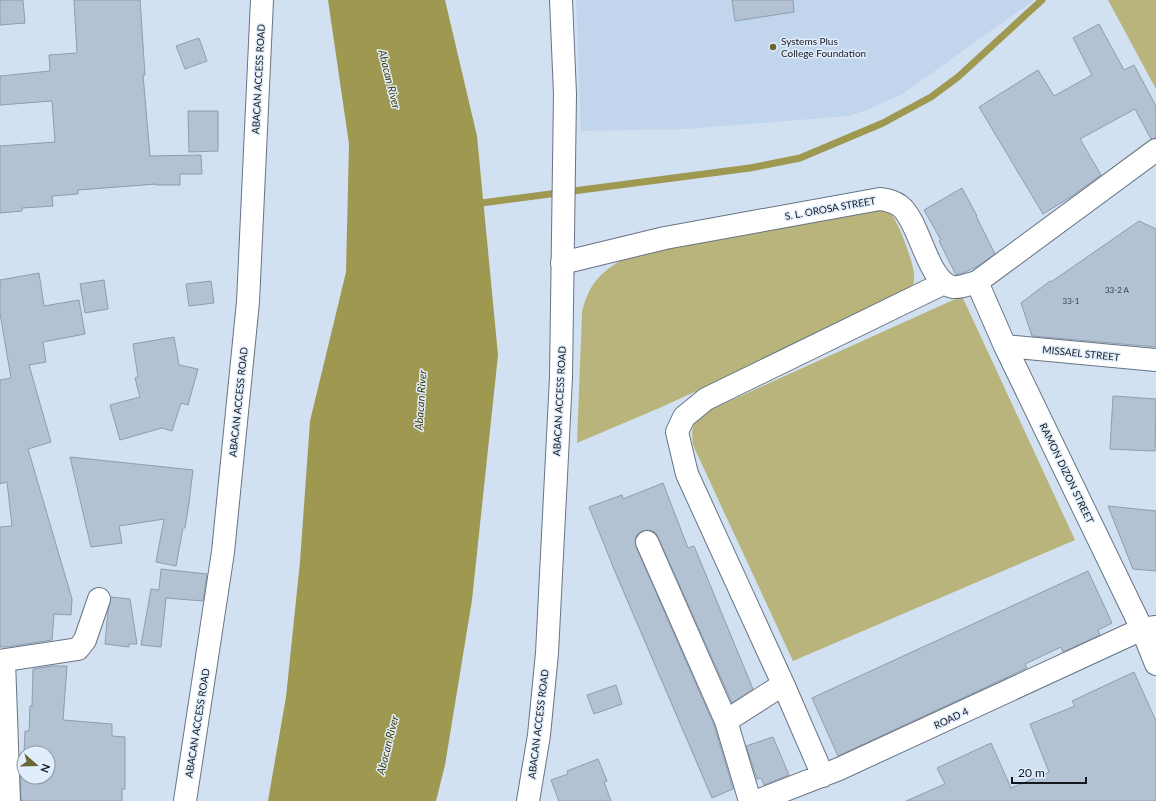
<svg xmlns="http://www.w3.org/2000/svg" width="1156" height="801" viewBox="0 0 1156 801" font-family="Lato,sans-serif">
<rect width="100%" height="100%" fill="#d1e1f2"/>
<!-- built -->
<path fill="#c1d5ec" d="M576,0H1034L904,93L870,109L849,116L686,129L581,131Z"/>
<!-- green -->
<path fill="#b8b47b" d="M1108,0H1156V89Z
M882,210C885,211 888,212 891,214C899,223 916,268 914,279C914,286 909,291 904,295L664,406L577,443L582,312C591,275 610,265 643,250Z
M962,296L1075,540L793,661L693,445C690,424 695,417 714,408Z"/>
<!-- water -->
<path fill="#9e9851" d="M328,0H445L477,136L498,355L472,600L445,765L436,801H268L286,697L300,562L310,421L346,272L349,144Z"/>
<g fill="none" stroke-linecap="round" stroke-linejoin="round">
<!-- stream -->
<path stroke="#9e9851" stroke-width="7" d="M474,204L750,168L800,158L883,123L931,97L958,77L1042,0"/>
</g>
<!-- building -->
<path fill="#b3c2d3" stroke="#8e9cac" d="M0,0H23L25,23L0,25Z
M74,0H140L145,75H143L150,156L201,155L202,174H180V185H156V184L78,190V194L52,196L53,206L22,208V211L0,213V146L55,142L52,101L0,105V76L50,71L49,55L77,53Z
M732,0H793L794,12L735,21Z
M1099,24L1124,70L1134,65L1156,106V138L1151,139L1135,109L1080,139L1101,175L1072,196L1043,214L979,107L1038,70L1054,96L1092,75L1073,38Z
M199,38L207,61L185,69L176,46Z
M188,111H218V151L189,152Z
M962,188L977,216H976L995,254L978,266L963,273L956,275L939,241L941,240L924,210Z
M1139,221L1156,229V347L1032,336L1021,303L1050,281L1051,282Z
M39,273L44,306L79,300L85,334L43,342L46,362L29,365L51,442L28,449L72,599L71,615L54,614L52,640L7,647H0V527L12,526L7,482L0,484V380L11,378L0,313V280Z
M104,280L108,309L85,313L80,284Z
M211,281L214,303L189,306L186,284Z
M174,337L179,365L198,369L188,405L181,403L172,431L162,428L120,440L110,405L140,397L135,378L138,377L133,344Z
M1113,396L1156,399L1155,451L1110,449Z
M70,457L193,470L189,503L185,528H183L176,566L156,562L164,519L119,526L122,543L91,547Z
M663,483L688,548L694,546L753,689L732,703L658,537L655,532L649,530L642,531L637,535L635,540L636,547L714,725L733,789L712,798L616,574L589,507L622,495L623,499Z
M1108,506L1156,511V571L1133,569Z
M161,569L207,574L203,601L166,598L161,647L141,645L151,589L159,590Z
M1088,571L1112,623L1098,630L1100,635L1063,652L1061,647L1044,655L1025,664L1027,668L838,756L812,698Z
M111,597L130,599L137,644H129V647L105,644L108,610Z
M52,666H67L63,720L112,724V736L125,737V789H122V801H21L20,770H24V759V777H48V753H24L25,731H29L30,706H32L33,669Z
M1134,672L1156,721V801H906L945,784L937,768L991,743L1011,788L1049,772L1030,724L1075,706L1072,701Z
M616,685L622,704L594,714L587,695Z
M773,737L789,775L764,785L761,778L757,779L746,746Z
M598,759L607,781L604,782L611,801H559L551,780L568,774L567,771Z"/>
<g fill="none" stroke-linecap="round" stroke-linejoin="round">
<defs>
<path id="minor" d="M562,263L665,238L880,199C887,200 894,201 900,206C920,221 927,282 953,287C961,288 969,284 977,282L1156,150
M977,282L1005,346L1142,629L1156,664
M1005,346L1156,360
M647,542L726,721L750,801
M0,661L78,649L85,640L99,599
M4,661L9,801
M726,721L776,689L784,686
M823,776L784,686L687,474L677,432L684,417L706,399L944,283
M757,801L839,769L1142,629L1156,627"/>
<path id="tertiary" d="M185,801L223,552L248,302L262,0
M528,801L539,735L547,653L561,377L565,94L561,0"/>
</defs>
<!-- minor casing -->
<use href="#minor" stroke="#677484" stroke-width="24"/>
<!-- tertiary casing -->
<use href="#tertiary" stroke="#677484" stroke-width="24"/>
<!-- minor -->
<use href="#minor" stroke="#fff" stroke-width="22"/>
<!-- tertiary -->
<use href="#tertiary" stroke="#fff" stroke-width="22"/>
</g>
<!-- markers -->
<circle fill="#6b6633" stroke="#e1edfc" stroke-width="1.5" cx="773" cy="47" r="4"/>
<g text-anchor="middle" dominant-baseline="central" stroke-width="3" stroke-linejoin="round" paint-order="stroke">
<!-- number labels -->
<g font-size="8" fill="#3b424b">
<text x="1117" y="290">33-2 A</text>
<text x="1071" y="301">33-1</text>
</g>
<!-- poi labels -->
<g font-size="10" fill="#13181e" stroke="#e1edfc" text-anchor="start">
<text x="781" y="41">Systems Plus<tspan x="781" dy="12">College Foundation</tspan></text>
</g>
<!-- street labels -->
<g font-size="10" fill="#13181e" stroke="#e1edfc">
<text transform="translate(258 79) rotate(-87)">ABACAN ACCESS ROAD</text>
<text transform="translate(830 208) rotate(-10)">S. L. OROSA STREET</text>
<text transform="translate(1081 353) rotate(6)">MISSAEL STREET</text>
<text transform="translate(559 401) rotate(-87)">ABACAN ACCESS ROAD</text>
<text transform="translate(238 402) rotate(-84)">ABACAN ACCESS ROAD</text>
<text transform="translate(1067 473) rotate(64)">RAMON DIZON STREET</text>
<text transform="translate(951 718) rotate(-25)">ROAD 4</text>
<text transform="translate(197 723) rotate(-81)">ABACAN ACCESS ROAD</text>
<text transform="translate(538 724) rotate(-83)">ABACAN ACCESS ROAD</text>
</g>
<!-- water labels -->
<g font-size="11" font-style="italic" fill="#403b00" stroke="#e1edfc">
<text transform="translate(390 79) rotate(76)">Abacan River</text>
<text transform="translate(420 400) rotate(-86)">Abacan River</text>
<text transform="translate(387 745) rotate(-76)">Abacan River</text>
</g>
</g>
<!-- north arrow -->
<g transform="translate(36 765) rotate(110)"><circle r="19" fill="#e1edfc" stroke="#8f98a3"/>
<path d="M0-3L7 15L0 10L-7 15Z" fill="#6b6633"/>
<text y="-6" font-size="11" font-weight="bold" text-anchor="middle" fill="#13181e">N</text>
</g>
<!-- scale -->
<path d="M1012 777v6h74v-6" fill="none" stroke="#13181e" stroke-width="2"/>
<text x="1018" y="777" font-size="12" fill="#13181e" stroke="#e1edfc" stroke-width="3" paint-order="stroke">20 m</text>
</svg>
